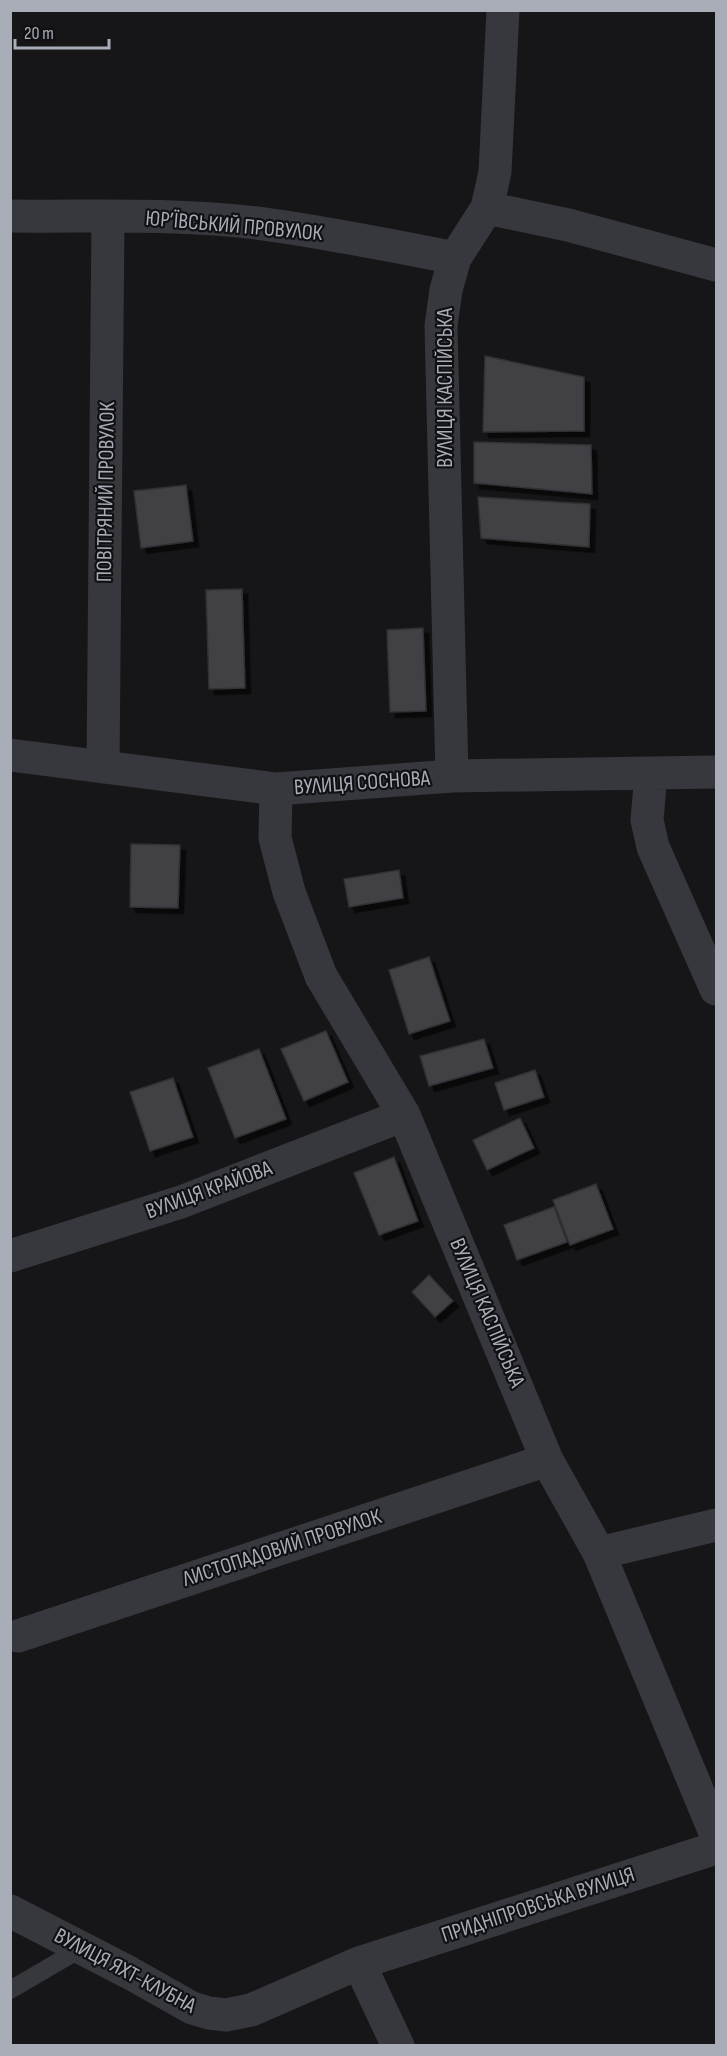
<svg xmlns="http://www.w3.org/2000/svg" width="727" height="2056" viewBox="0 0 727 2056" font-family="'Sofia Sans Condensed',sans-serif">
<defs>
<filter id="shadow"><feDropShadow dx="5.5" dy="5.5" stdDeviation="0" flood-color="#0009"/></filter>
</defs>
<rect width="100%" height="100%" fill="#161618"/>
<!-- building -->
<path fill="#404145" stroke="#303034" stroke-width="1.5" filter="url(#shadow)" d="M485,356L584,377V431L483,432Z
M474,442L591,445L592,494L474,483Z
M186,485L193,541L141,548L134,491Z
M478,497L590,504L589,547L481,538Z
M242,589L245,688L209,689L206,590Z
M423,628L426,711L390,712L387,630Z
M131,844L180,845L178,908L130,907Z
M399,870L403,898L349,907L344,879Z
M429,957L450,1021L409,1034L389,970Z
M326,1031L348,1082L304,1101L281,1049Z
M484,1039L493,1068L429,1086L420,1056Z
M259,1049L286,1119L235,1138L208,1068Z
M535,1070L544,1097L504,1110L495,1083Z
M173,1078L193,1137L150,1151L130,1092Z
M520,1118L534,1148L487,1170L473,1140Z
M394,1157L418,1221L379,1235L354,1173Z
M596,1184L613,1229L570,1245L553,1200Z
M554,1207L567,1242L517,1260L504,1225Z
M429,1275L453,1301L435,1317L412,1292Z"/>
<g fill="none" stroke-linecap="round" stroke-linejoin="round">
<!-- lane -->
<path stroke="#37383d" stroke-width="18" d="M10,1990L82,1948"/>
<!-- street -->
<path stroke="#37383d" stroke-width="33" d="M487,208L568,225L716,265
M10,216C92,217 176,213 257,223C324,232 389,245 455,258
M10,755L276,789L452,776L716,772
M103,767L108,217
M651,774L647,820L653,847L716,989
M452,776L441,326L446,290L455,258L487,208L495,172L503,10
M276,789L275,838L289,892L321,976L404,1115L547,1460L599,1553L716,1835
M10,1256L181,1202L404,1115
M599,1553L716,1525
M18,1636L547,1460
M10,1911L130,1973L192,2008L209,2013L226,2015L251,2010L359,1963L398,2046
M359,1963L716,1848"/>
</g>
<g text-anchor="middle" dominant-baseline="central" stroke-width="4.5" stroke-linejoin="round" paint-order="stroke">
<!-- street labels -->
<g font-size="22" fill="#a8adb8" stroke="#111113">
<text transform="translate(234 226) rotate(5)">ЮР’ЇВСЬКИЙ ПРОВУЛОК</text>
<text transform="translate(445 388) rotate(-90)">ВУЛИЦЯ КАСПІЙСЬКА</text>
<text transform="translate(106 492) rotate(-89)">ПОВІТРЯНИЙ ПРОВУЛОК</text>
<text transform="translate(362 783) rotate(-4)">ВУЛИЦЯ СОСНОВА</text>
<text transform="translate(209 1190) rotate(-20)">ВУЛИЦЯ КРАЙОВА</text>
<text transform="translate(487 1313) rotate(67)">ВУЛИЦЯ КАСПІЙСЬКА</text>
<text transform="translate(282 1548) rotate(-18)">ЛИСТОПАДОВИЙ ПРОВУЛОК</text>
<text transform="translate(538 1905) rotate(-18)">ПРИДНІПРОВСЬКА ВУЛИЦЯ</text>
<text transform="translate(125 1971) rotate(28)">ВУЛИЦЯ ЯХТ-КЛУБНА</text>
</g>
</g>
<!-- border -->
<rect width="727" height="2056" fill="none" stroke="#a8adb8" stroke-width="24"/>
<!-- scale -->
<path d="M15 39v9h94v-9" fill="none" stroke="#a8adb8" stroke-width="3"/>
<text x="24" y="39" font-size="18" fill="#a8adb8" stroke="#111113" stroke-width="4.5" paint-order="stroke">20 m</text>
</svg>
